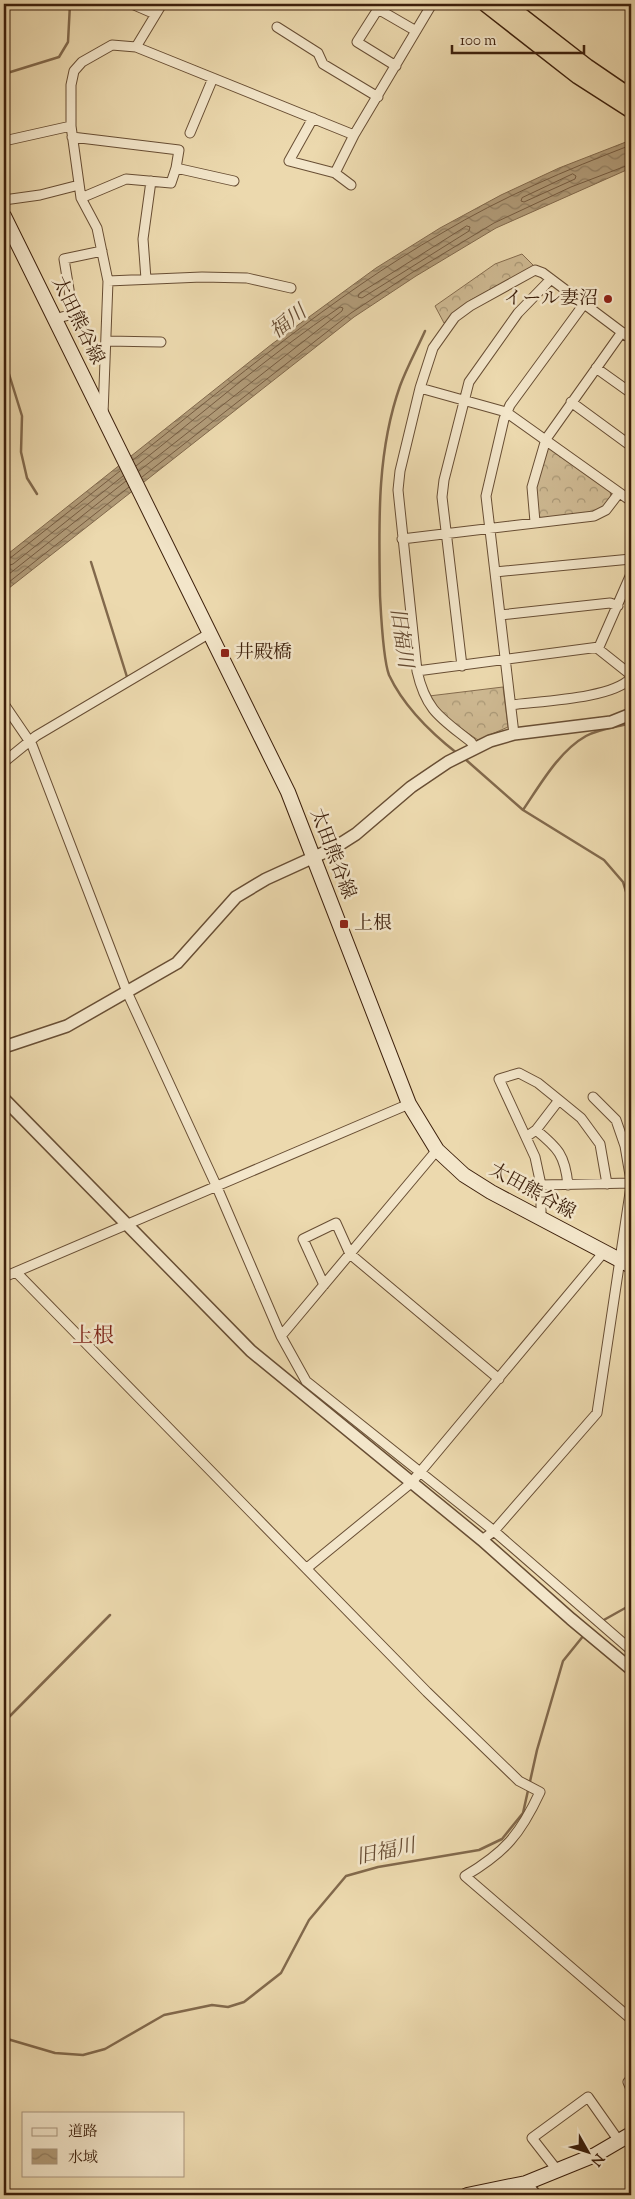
<svg xmlns="http://www.w3.org/2000/svg" width="635" height="2199" viewBox="0 0 635 2199" font-family="'Sorts Mill Goudy','Noto Serif JP',serif">
<defs>
<pattern id="forest-crowns" width="20" height="18" patternUnits="userSpaceOnUse" patternTransform="scale(1.25)"><rect width="20" height="18" fill="#ceb992"/><path d="M2 6a3 3 0 1 1 6 0M12 15a3 3 0 1 1 6 0" fill="none" stroke="#a89675"/></pattern>
<pattern id="water-waves" width="16" height="10" patternUnits="userSpaceOnUse" patternTransform="scale(1.25)"><rect width="16" height="10" fill="#b09a77"/><path d="M0 5q4-4 8 0t8 0" fill="none" stroke="#907d60"/></pattern>
</defs>
<rect width="100%" height="100%" fill="#ecd9ae"/>
<filter id="stains"><feTurbulence type="fractalNoise" baseFrequency=".004" numOctaves="4"/><feColorMatrix values="0 0 0 0 .2 0 0 0 0 .09 0 0 0 0 .02 0 0 0 .5 -.17"/></filter>
<radialGradient id="worn" r=".72"><stop offset=".6" stop-color="#630" stop-opacity="0"/><stop offset="1" stop-color="#630" stop-opacity=".3"/></radialGradient>
<!-- forest -->
<path fill="url(#forest-crowns)" stroke="#856c4e" d="M522,254L534,266L469,301L444,323L435,306L495,264Z
M551,447L610,491L611,497L603,507L596,512L542,518L536,515L534,493L545,449Z
M503,687L508,727L478,740C459,727 441,716 429,696Z"/>
<!-- water -->
<path fill="url(#water-waves)" stroke="#82694c" d="M631,140V168L496,228L416,276L354,317L4,592V557L272,344L376,268L440,228L501,195L559,168Z"/>
<g fill="none" stroke-linecap="round" stroke-linejoin="round">
<!-- shore -->
<path stroke="#765c41" stroke-width="1" d="M573,174L576,176L575,179L524,202L521,201L522,198Z
M467,226L470,227L469,231L362,298L358,297L359,294Z
M133,460C233,381 331,297 442,233C502,197 566,170 631,145
M136,466C203,413 269,355 340,307L343,308L342,311L139,471
M142,477L351,313L413,272L494,223L571,187L631,164
M4,560L9,559L120,471
M4,567L13,564L123,476
M4,578L126,481
M4,586L129,487"/>
<!-- stream -->
<path stroke="#82694c" stroke-width="2.5" d="M4,74L59,57L68,42L70,4
M425,331C417,349 407,367 400,386C376,454 379,526 380,596C381,614 383,659 389,675C404,707 431,733 458,754
M4,358L22,416L21,452L27,478L37,494
M91,562L127,677
M465,759L523,810L604,860L623,882L631,908
M523,810C540,785 559,751 586,736C598,729 617,727 631,723
M602,1621L627,1607L631,1601
M4,1722L110,1615
M4,2038L55,2053L83,2055L105,2049L164,2015L212,2005L228,2007L244,2002L281,1973L309,1920L346,1876L378,1867L479,1850L502,1839L523,1813L537,1750L563,1661L584,1635"/>
<defs>
<path id="minor" d="M132,4L155,14
M277,27L318,53L323,64L378,97
M136,47L162,4
M396,66L357,42L378,9L416,31
M313,118L289,161L335,173L351,185
M190,133L213,78
M72,137L179,150L176,168
M4,141L71,126
M335,173L354,135
M81,198L126,179L171,183L176,168L234,181
M4,200L40,195L79,185
M146,279L143,239L151,181
M108,281L202,277L247,278L291,288
M54,319L73,314L64,259L102,251
M107,341L161,342
M596,368L631,393
M420,388L506,412L631,501
M571,402L631,446
M103,414L108,281L97,228L81,198L71,126V85L74,71L82,62L112,45L136,47L354,135L432,4
M535,522L532,487L546,439L622,332
M402,539L594,516L606,510L619,493
M495,572L631,559
M500,615L610,603L618,606
M597,648L631,675
M462,666L442,497L444,480L469,382L518,313L551,279
M417,671L599,647L631,574
M4,704L32,745L127,992L216,1185L281,1336L306,1381L494,1531L631,1650
M511,705C540,701 612,699 631,678
M514,734L486,496L504,419L510,405L584,304
M475,748L471,742C441,718 426,711 417,671L398,490L400,471L420,388L433,348L455,317L470,306L535,270L543,273L631,339
M4,762L36,736L210,633
M593,1097L616,1120L625,1146L631,1181
M536,1130C558,1148 565,1155 568,1185
M526,1137L536,1130L559,1100L581,1118L600,1144L607,1184
M541,1185L631,1183
M541,1219V1185L535,1157L499,1079L519,1073L538,1083L559,1100
M16,1272L427,1692L519,1781L540,1792C520,1835 505,1852 465,1876L631,2019
M4,1277L409,1104
M324,1285L303,1239L336,1223L350,1254L499,1379
M281,1336L437,1150
M482,1540L494,1531L597,1413L631,1186
M307,1568L411,1483L604,1252
M631,2079L628,2082L631,2089
M557,2170L532,2138L588,2097L619,2141"/>
<path id="tertiary" d="M4,1047L67,1026L177,963L236,897L266,879L334,848L356,834L411,787L448,762L490,741L514,734L611,722L631,714
M4,1099L251,1351L482,1540L571,1619L631,1669
M526,2183L535,2195"/>
<path id="secondary" d="M4,216L288,792L409,1104L437,1150L464,1175L491,1192L631,1266
M467,2195L526,2183L595,2155L631,2134"/>
<path id="trunk" d="M486,4L578,76L631,110
M506,4L587,67L631,97"/>
</defs>
<!-- minor casing -->
<use href="#minor" stroke="#684e34" stroke-width="11"/>
<!-- tertiary casing -->
<use href="#tertiary" stroke="#684e34" stroke-width="14"/>
<!-- secondary casing -->
<use href="#secondary" stroke="#3c1f0b" stroke-width="16"/>
<!-- trunk casing -->
<use href="#trunk" stroke="#3c1f0b" stroke-width="18"/>
<!-- minor -->
<use href="#minor" stroke="#f3e6ca" stroke-width="9"/>
<!-- tertiary -->
<use href="#tertiary" stroke="#f3e6ca" stroke-width="11"/>
<!-- secondary -->
<use href="#secondary" stroke="#f3e6ca" stroke-width="14"/>
<!-- trunk -->
<use href="#trunk" stroke="#ecd9ae" stroke-width="15"/>
</g>
<!-- markers -->
<g fill="#8f2418" stroke="#f3e6ca" stroke-width="2">
<circle cx="608" cy="299" r="5"/>
<rect x="220" y="648" width="10" height="10" rx="2.5"/>
<rect x="339" y="919" width="10" height="10" rx="2.5"/>
</g>
<g text-anchor="middle" dominant-baseline="central" stroke-width="5" stroke-linejoin="round" paint-order="stroke">
<!-- poi labels -->
<g font-size="19" fill="#3c1f0b" stroke="#f3e6ca" text-anchor="start">
<text x="598" y="299" text-anchor="end">イール妻沼</text>
<text x="235" y="653">井殿橋</text>
<text x="354" y="924">上根</text>
</g>
<!-- street labels -->
<g font-size="19" fill="#3c1f0b" stroke="#f3e6ca">
<text transform="translate(77 321) rotate(64)">太田熊谷線</text>
<text transform="translate(332 854) rotate(69)">太田熊谷線</text>
<text transform="translate(532 1192) rotate(29)">太田熊谷線</text>
</g>
<!-- water labels -->
<g font-size="20" font-style="italic" fill="#654a31" stroke="#f3e6ca">
<text transform="translate(289 323) rotate(-38)">福川</text>
<text transform="translate(400 638) rotate(82)">旧福川</text>
<text transform="translate(386 1853) rotate(-12)">旧福川</text>
</g>
<!-- quarter labels -->
<g font-size="21" fill="#7a1f14" stroke="#f3e6ca">
<text x="93" y="1337">上根</text>
</g>
</g>
<!-- margin -->
<rect width="635" height="2199" fill="none" stroke="#ecd9ae" stroke-width="20"/>
<rect x="5" y="5" width="625" height="2189" fill="none" stroke="#3c1f0b" stroke-width="2.5"/>
<rect x="10" y="10" width="615" height="2179" fill="none" stroke="#3c1f0b"/>
<!-- legend -->
<rect x="22" y="2112" width="162" height="65" fill="#f3e6ca" stroke="#aa967e"/>
<rect x="32" y="2128" width="25" height="8" fill="#f3e6ca" stroke="#aa967e"/>
<text x="68" y="2136" font-size="15" fill="#3c1f0b">道路</text>
<rect x="32" y="2149" width="25" height="15" fill="url(#water-waves)" stroke="#aa967e"/>
<text x="68" y="2162" font-size="15" fill="#3c1f0b">水域</text>
<!-- north arrow -->
<g transform="translate(588 2152) rotate(129)" stroke="#f3e6ca" stroke-width="4" paint-order="stroke">
<path d="M0-4L9 19L0 12L-9 19Z" fill="#3c1f0b"/>
<text y="-8" font-size="14" font-weight="bold" text-anchor="middle" fill="#3c1f0b">N</text>
</g>
<!-- scale -->
<path d="M452 45v8h132v-8" fill="none" stroke="#3c1f0b" stroke-width="2.5"/>
<text x="460" y="45" font-size="15" fill="#3c1f0b" stroke="#f3e6ca" stroke-width="4" paint-order="stroke">100 m</text>
<rect width="100%" height="100%" filter="url(#stains)"/>
<rect width="100%" height="100%" fill="url(#worn)"/>
</svg>
